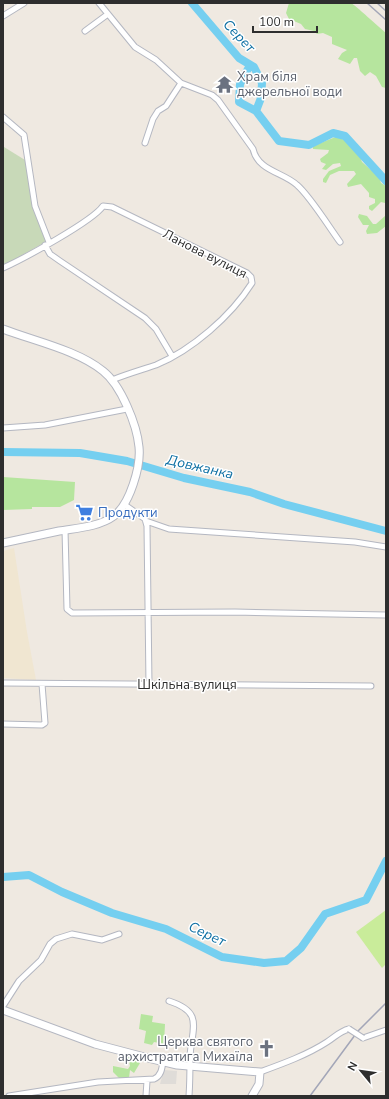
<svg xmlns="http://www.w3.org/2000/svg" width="389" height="1099" viewBox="0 0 389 1099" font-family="'Nunito Sans',sans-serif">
<rect width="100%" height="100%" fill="#efe9e1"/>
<!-- education -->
<path fill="#f0e6d1" d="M14,548L27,632L36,680L3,678V551Z"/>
<!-- green -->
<path fill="#b6e59e" d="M289,3C305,3 337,0 351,3C354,4 381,29 386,33V88L382,87L376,76L370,72L365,76L360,71L357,58H354L350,64L338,59L342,53L347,50L332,44V37L323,33L317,34L314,31L305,29L301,24L289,19L286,13Z
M338,136L357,149L362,162L379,177L381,183L386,186V226L377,233L367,234L366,231L369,225H363L358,217L359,214L367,216L373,224H376L385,216V203L381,202L372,211L369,209V206L375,203V199L369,197V193L361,184L348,187L347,184L356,174L354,171H339L330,175L326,183L323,182V179L329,171L341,166L340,163L333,164L326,170L322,169L326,164L321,162L320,159L328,153L329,150L313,149V146Z
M3,477L75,482L74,500L60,507H32V509L3,510Z
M141,1014L153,1016L152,1022L165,1024L164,1044L154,1042L152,1045L144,1043L146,1031L139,1029Z
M120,1052L131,1055V1058L136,1059L140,1063L134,1073L130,1070L129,1078L121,1080L113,1072V1066L128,1069L130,1066L129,1061L119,1059Z"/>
<!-- cemetery -->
<path fill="#c8d9b8" d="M4,147L25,160L47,241L3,266Z"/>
<!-- pitch -->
<path fill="#c9ec9a" d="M386,910V964L382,968L356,932Z"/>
<!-- plaza -->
<path fill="#dfdcd8" d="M164,1070L177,1071L176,1084H160Z"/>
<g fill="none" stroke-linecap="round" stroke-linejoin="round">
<!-- river -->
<path stroke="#75cff0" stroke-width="8" d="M192,3L239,58L254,67L262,83L261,98L256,111L279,141L309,145L333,133L345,136L386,181
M250,65L240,84L239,102L256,111
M3,452L80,453L127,461L184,478L250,492L284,504L386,531
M3,877L29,875L62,892L112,913L166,929L222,957L264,963L286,961L301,948L325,914L366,900L386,861"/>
<defs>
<path id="street" d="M99,3L135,47L156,60L181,83L212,95L218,100L253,149C258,171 283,172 297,185C310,196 329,227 340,242
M3,16L24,3
M85,31L108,14
M3,117L24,135L35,206L49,242
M145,143L153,119L158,111L166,106L181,83
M45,245L50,254L60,261L145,318L156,329L172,356
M3,268C23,259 93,221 103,206L112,207L247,273L251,277L252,283C231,316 192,350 156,365C141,370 127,374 112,380
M3,428L45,425L127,409
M125,505L145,519L147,526L149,685
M146,521L169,529L355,542L386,547
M65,530L67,609L72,613L235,612L386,615
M3,683C126,685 249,684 371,686
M3,724L42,725L45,723L42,684
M169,1001C204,1012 192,1028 190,1056C190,1069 190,1082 189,1096
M3,1006L19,981L41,960L50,944L56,939L72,934L102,940L119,934
M363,1038L386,1030
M260,1072C282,1064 307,1055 327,1042C335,1037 340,1031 349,1029
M9,1096L98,1082L154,1079C161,1076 162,1069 163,1061
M146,1096L147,1081"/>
<path id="secondary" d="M3,329C34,341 77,350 103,371C121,385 137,425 139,447C141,466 130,504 114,516C99,527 77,528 59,531C40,535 22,539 3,543
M3,1010L95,1044L152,1059L177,1065L260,1072L259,1084L252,1096"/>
</defs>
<!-- street casing -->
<use href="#street" stroke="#b4b7c1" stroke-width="7"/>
<!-- secondary casing -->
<use href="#secondary" stroke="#b4b7c1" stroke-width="9"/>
<!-- street -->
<use href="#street" stroke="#fff" stroke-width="5"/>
<!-- secondary -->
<use href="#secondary" stroke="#fff" stroke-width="7"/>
<!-- rail -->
<path stroke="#a3a6b8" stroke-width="1.5" d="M367,3L386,20
M377,3L386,11
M310,1096L358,1031L386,1003"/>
<defs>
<path id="street-bridge" d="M349,1029L363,1038"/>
</defs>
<!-- street-bridge casing -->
<use href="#street-bridge" stroke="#b4b7c1" stroke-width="7" stroke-linecap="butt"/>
<!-- street-bridge -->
<use href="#street-bridge" stroke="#fff" stroke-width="5"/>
</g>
<!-- icons -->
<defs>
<symbol id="temple-bare" viewBox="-9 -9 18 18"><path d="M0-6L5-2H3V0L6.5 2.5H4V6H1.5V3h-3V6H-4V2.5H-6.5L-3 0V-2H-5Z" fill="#6b7280" stroke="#fff" stroke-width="2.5" paint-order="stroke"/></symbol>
<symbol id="supermarket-bare" viewBox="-9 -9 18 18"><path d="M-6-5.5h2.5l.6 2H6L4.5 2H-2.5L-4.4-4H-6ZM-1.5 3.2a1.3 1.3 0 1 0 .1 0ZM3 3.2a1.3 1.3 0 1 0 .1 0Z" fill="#3f7fe0" stroke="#fff" stroke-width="2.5" paint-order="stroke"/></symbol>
<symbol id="church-bare" viewBox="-9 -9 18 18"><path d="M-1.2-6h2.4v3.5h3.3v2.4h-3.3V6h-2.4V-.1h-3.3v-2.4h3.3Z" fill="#6b7280" stroke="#fff" stroke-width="2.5" paint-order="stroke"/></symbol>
</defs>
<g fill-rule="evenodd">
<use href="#temple-bare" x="212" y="72" width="25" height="25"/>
<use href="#supermarket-bare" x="72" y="500" width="25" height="25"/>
<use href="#church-bare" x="254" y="1036" width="25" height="25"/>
</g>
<g text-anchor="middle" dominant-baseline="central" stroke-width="3" stroke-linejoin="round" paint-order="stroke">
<!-- worship labels -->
<g font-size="13" fill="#5b616d" stroke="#fff" text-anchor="start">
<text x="237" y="77">Храм біля<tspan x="237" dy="15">джерельної води</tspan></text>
<text x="253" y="1042" text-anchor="end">Церква святого<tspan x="253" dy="15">архистратига Михаїла</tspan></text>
</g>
<!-- street labels -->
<g font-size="13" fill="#2e2e2e" stroke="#fff">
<text transform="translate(205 254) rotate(27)">Ланова вулиця</text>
<text x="187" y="685">Шкільна вулиця</text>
</g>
<!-- shop labels -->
<g font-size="13" fill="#366cbe" stroke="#fff" text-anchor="start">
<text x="98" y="513">Продукти</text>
</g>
<!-- water labels -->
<g font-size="14" font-style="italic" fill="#0d6fa3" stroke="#fff">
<text transform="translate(239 36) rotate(46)">Серет</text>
<text transform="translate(200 467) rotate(13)">Довжанка</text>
<text transform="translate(207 934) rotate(25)">Серет</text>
</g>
</g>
<!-- border -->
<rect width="389" height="1099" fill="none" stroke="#2e2e2e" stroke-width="8"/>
<!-- north arrow -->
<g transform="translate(361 1071) rotate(299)" stroke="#ffffff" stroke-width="3" paint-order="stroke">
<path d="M0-3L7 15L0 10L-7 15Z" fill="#2e2e2e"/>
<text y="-6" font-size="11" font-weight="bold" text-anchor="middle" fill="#2e2e2e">N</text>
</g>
<!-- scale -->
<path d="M253 26v6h64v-6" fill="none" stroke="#2e2e2e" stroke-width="2"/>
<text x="259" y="26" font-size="12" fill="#2e2e2e" stroke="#ffffff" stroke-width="3" paint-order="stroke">100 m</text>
</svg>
